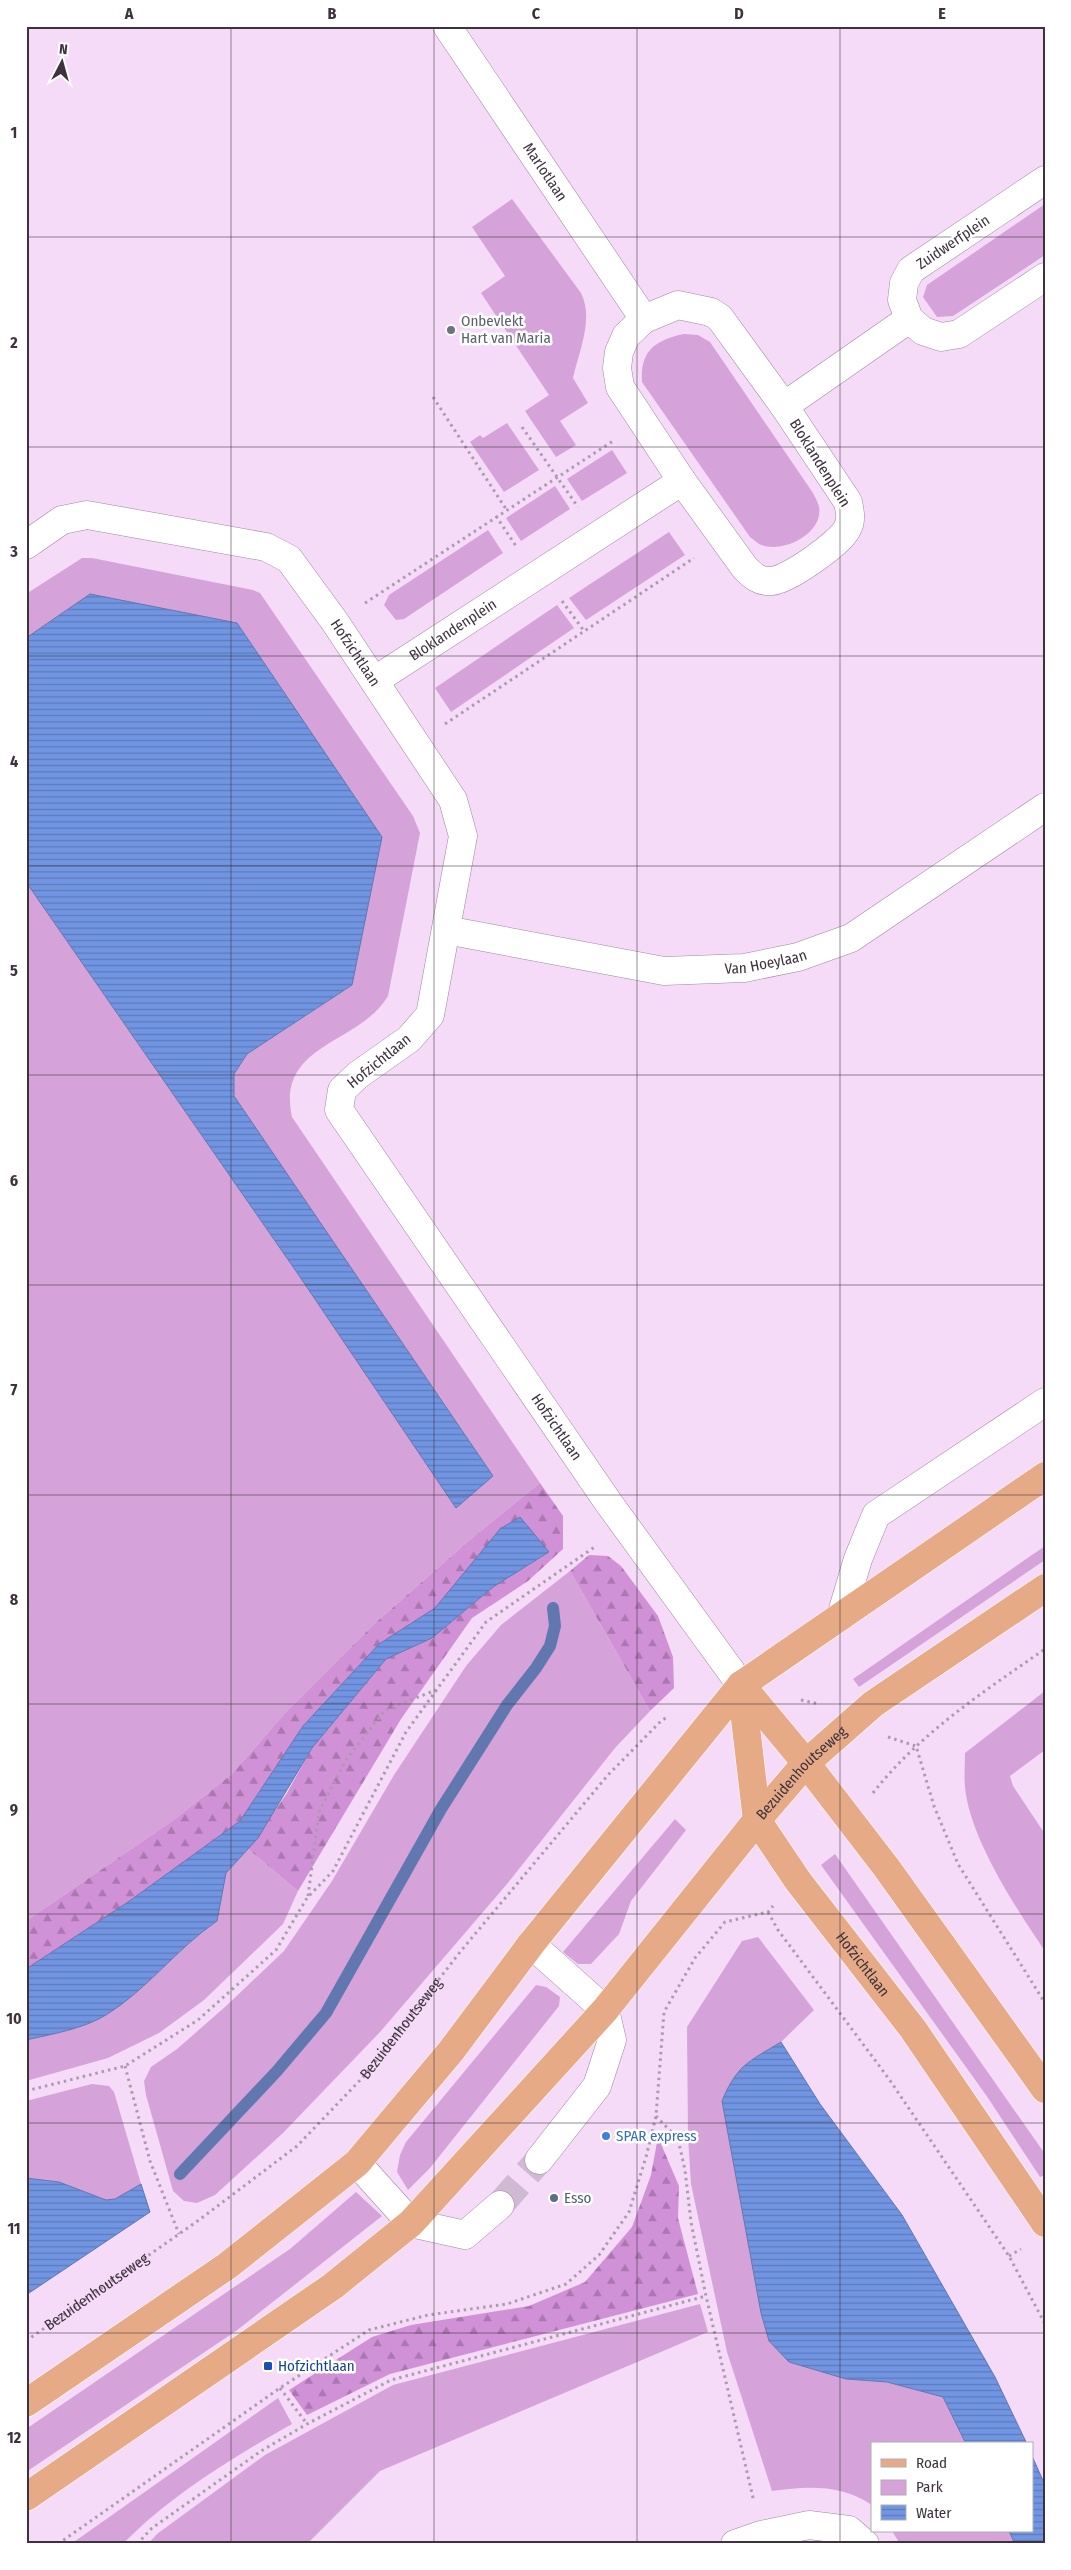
<svg xmlns="http://www.w3.org/2000/svg" width="1071" height="2570" viewBox="0 0 1071 2570" font-family="'Fira Sans Condensed',sans-serif">
<defs>
<pattern id="forest-firs" width="22" height="20" patternUnits="userSpaceOnUse" patternTransform="scale(1.25)"><rect width="22" height="20" fill="#d191d7"/><path d="M5 1l3.5 6h-7zM16 11l3.5 6h-7z" fill="#ab77b0"/></pattern>
<pattern id="water-rules" width="6" height="5" patternUnits="userSpaceOnUse" patternTransform="scale(1.25)"><rect width="6" height="5" fill="#7195e2"/><path d="M0 2.5h6" fill="none" stroke="#5e7ab8"/></pattern>
</defs>
<rect width="100%" height="100%" fill="#f5dbf7"/>
<!-- green -->
<path fill="#d5a3d9" d="M512,199L581,293C594,319 579,351 573,378L588,403L560,421L576,445L556,457L525,411L549,395L481,293L505,276L472,227Z
M1045,204V255L953,316L937,317L923,297L927,285Z
M684,334L698,335L710,342L813,493C815,497 818,502 819,507C824,534 781,555 759,544C756,542 753,539 750,537L642,382C640,351 655,340 684,334Z
M507,423L539,470L504,492L470,442L480,435L483,438Z
M612,450L627,473L582,501L567,479Z
M555,486L570,509L521,541L506,518Z
M488,530L503,553L404,619L396,620L384,605L389,595Z
M669,532L685,555L586,620L569,598Z
M82,558H92L253,590L260,593L413,816L420,833L388,996C359,1045 276,1043 292,1117L540,1483L473,1537L374,1624L285,1713L232,1774L175,1819L26,1921V882L298,1274L456,1507L493,1476L234,1097V1074L247,1054L352,985L90,594L26,638V594Z
M557,605L574,628L451,712L435,688Z
M1045,1546V1560L859,1687L853,1679Z
M570,1571L650,1711L615,1748L507,1884L380,2032L283,2133L215,2195L197,2203L184,2201L173,2191L146,2095L144,2081L151,2067L177,2049L225,2007L284,1951L332,1881L394,1775L466,1666L501,1625Z
M1045,1691V1750L1010,1776L1013,1786L1045,1834V1951C1016,1908 970,1839 965,1787C964,1776 965,1764 965,1753Z
M675,1819L686,1830L631,1901L619,1934L591,1964H578L563,1952Z
M248,1849L298,1891L283,1924L204,2000L159,2033L108,2058L26,2081V2040C52,2034 83,2029 106,2015C148,1989 176,1949 217,1921L226,1873Z
M835,1854L1045,2154V2175L1040,2177L986,2095L821,1865Z
M758,1937L814,2010L781,2042L750,2061L722,2101L761,2313L769,2341L790,2362L846,2379L887,2382L943,2397L966,2444H872V2505C841,2484 808,2486 772,2491L727,2352L691,2184L688,2137L687,2027L742,1941Z
M536,1985L546,1987L560,1997L559,2006L430,2168L408,2190L397,2172L400,2155L406,2142Z
M92,2084L109,2086L114,2092L141,2184L115,2199L106,2200L59,2182L26,2178V2101Z
M356,2192L382,2216L236,2331L26,2472V2429L290,2249Z
M700,2304L708,2332L380,2471L307,2544H148L157,2534L265,2455L393,2385Z
M278,2398L292,2424C235,2456 168,2497 123,2544H71Z
M892,2531H1009L1015,2544H900Z"/>
<!-- forest -->
<path fill="url(#forest-firs)" d="M540,1483L563,1516V1549L528,1581L472,1618L401,1719L298,1891L248,1849L287,1793L312,1748L386,1659L432,1638L493,1587L548,1553L466,1572L435,1608L379,1644L303,1726L240,1821L128,1902L26,1969V1921L175,1819L232,1774L285,1713L374,1624L473,1537Z
M589,1555L608,1556L621,1566L658,1616L673,1657L674,1688L650,1711L570,1571Z
M658,2137L679,2186L678,2218L698,2294L390,2374L307,2415L289,2390L372,2337L411,2325L529,2306L585,2282L632,2227L651,2175Z"/>
<!-- water -->
<path fill="url(#water-rules)" stroke="#6177b0" d="M90,594L237,623L382,837L352,985L247,1054L234,1074V1096L493,1476L456,1508L298,1274L26,882V638Z
M520,1517L549,1552L493,1587L432,1638L386,1659L312,1748L258,1838L226,1873L217,1921C176,1949 148,1989 106,2015C83,2029 52,2034 26,2040V1969L128,1902L240,1821L303,1726L379,1644L435,1608L500,1529Z
M781,2042L820,2104L902,2215L995,2377L1027,2444H966L943,2397L887,2382L846,2379L789,2362L769,2341L761,2313L722,2101C737,2065 748,2062 781,2042Z
M26,2178L59,2182L106,2200L115,2199L141,2184L150,2212L26,2295Z
M1032,2456L1045,2485V2544H1015L1009,2531H1032Z"/>
<g fill="none" stroke-linecap="round" stroke-linejoin="round">
<!-- stream -->
<path stroke="#6177b0" stroke-width="12" d="M180,2174L277,2071L326,2013L441,1809L507,1705L536,1668L550,1646L555,1626L553,1608"/>
<!-- minor-tunnel -->
<path stroke="#d0b9d2" stroke-width="28" stroke-dasharray="28 14" stroke-linecap="butt" d="M500,2205L539,2160"/>
<defs>
<g id="minor">
<path id="s2" d="M447,26L644,319"/>
<path d="M1045,180L911,270L904,283L902,300L909,319L923,331L941,337L959,334L1045,277"/>
<path d="M678,305L711,312L720,318L784,406L848,502C850,512 852,520 847,529C840,543 788,580 772,581C759,582 753,576 745,568L682,481L620,387L617,368L619,352L626,336L644,319Z"/>
<path d="M784,406L909,319"/>
<path id="s3" d="M26,545L62,520L87,515L266,547L289,559L335,622L453,800L463,836L430,1015L409,1039L358,1075L342,1090L339,1110L608,1502L741,1685"/>
<path id="s4" d="M374,681L682,481"/>
<path id="s5" d="M446,930L664,971L744,968L798,957L851,938L1045,807"/>
<path d="M841,1616L858,1559L876,1515L1045,1402"/>
<path d="M531,1944L605,2010L612,2040L597,2086L539,2160"/>
<path d="M357,2163L411,2223L465,2235L500,2205"/>
<path d="M735,2544L761,2535L809,2525L849,2530L865,2544"/>
</g>
<g id="major">
<path id="s6" d="M741,1685L757,1820L798,1881L913,2029L1045,2223"/>
<path d="M741,1685L806,1763L886,1867L1045,2089"/>
<path d="M26,2403L227,2266L357,2163L451,2051L531,1944L741,1685L1045,1476"/>
<path id="s7" d="M26,2497L333,2286L411,2223L605,2010L757,1820L806,1763L873,1704L1045,1588"/>
</g>
</defs>
<!-- minor casing -->
<use href="#minor" stroke="#9f87a1" stroke-width="29"/>
<!-- major casing -->
<use href="#major" stroke="#fff" stroke-width="29"/>
<!-- path -->
<g stroke="#ae9ab0" stroke-width="3" stroke-dasharray="2.5 4" stroke-linecap="butt">
<path d="M433,397L506,509"/>
<path d="M522,427L578,507"/>
<path d="M496,516L516,546"/>
<path d="M562,601L584,631"/>
<path d="M365,603L613,441"/>
<path d="M445,724L694,558"/>
<path d="M801,1700L819,1704"/>
<path d="M888,1737L916,1746L934,1806L958,1864L1045,2003"/>
<path d="M873,1793C919,1734 983,1692 1045,1649"/>
<path d="M308,1896L319,1812L346,1760L385,1710L436,1690"/>
<path d="M768,1912L778,1930L889,2079L1009,2256L1045,2324"/>
<path d="M125,2066L150,2161L179,2234"/>
<path d="M26,2091L125,2066L198,2020L276,1950L307,1898L333,1871L406,1732L486,1622L596,1546"/>
<path d="M656,2116L678,2139L685,2170L691,2222L706,2296L754,2502"/>
<path d="M1009,2256L1021,2249"/>
<path id="s1" d="M26,2341L199,2220L297,2146L365,2075L460,1952L608,1775L662,1720L668,1717"/>
<path d="M280,2388L307,2424"/>
<path d="M58,2544L280,2388L369,2330L428,2315L507,2304L566,2284L599,2255L629,2212L646,2157L656,2116L664,2012L695,1958L725,1922L768,1912L773,1906"/>
<path d="M137,2544L152,2528L261,2451L307,2424L391,2380L706,2296"/>
</g>
<!-- minor -->
<use href="#minor" stroke="#fff" stroke-width="28"/>
<!-- major -->
<use href="#major" stroke="#e6aa87" stroke-width="28"/>
</g>
<!-- grid -->
<path fill="none" stroke="#3d323d" stroke-width="1" stroke-opacity="0.55" d="M231,26V2544M434,26V2544M637,26V2544M840,26V2544M26,237H1045M26,447H1045M26,656H1045M26,866H1045M26,1075H1045M26,1285H1045M26,1495H1045M26,1704H1045M26,1914H1045M26,2123H1045M26,2333H1045"/>
<!-- markers -->
<circle fill="#6b7280" stroke="#fff" stroke-width="2" cx="451" cy="330" r="5"/>
<circle fill="#3f7fe0" stroke="#fff" stroke-width="2" cx="606" cy="2136" r="5"/>
<circle fill="#5c6f8a" stroke="#fff" stroke-width="2" cx="554" cy="2198" r="5"/>
<rect fill="#1a4fb4" stroke="#fff" stroke-width="2" x="263" y="2361" width="10" height="10" rx="2.5"/>
<g text-anchor="middle" dominant-baseline="central" stroke-width="5" stroke-linejoin="round" paint-order="stroke">
<!-- street labels -->
<g font-size="15" fill="#3d323d" stroke="#fff">
<text stroke="none"><textPath href="#s2" startOffset="176">Marlotlaan</textPath></text>
<text transform="translate(953 242) rotate(-34)">Zuidwerfplein</text>
<text transform="translate(820 463) rotate(58)">Bloklandenplein</text>
<text stroke="none"><textPath href="#s4" startOffset="94">Bloklandenplein</textPath></text>
<text stroke="none"><textPath href="#s3" startOffset="392">Hofzichtlaan</textPath></text>
<text stroke="none"><textPath href="#s5" startOffset="324">Van Hoeylaan</textPath></text>
<text transform="translate(379 1061) rotate(-39)">Hofzichtlaan</text>
<text stroke="none"><textPath href="#s3" startOffset="1309">Hofzichtlaan</textPath></text>
<text stroke="none"><textPath href="#s7" startOffset="1069">Bezuidenhoutseweg</textPath></text>
<text stroke="none"><textPath href="#s6" startOffset="315">Hofzichtlaan</textPath></text>
<text stroke="none"><textPath href="#s1" startOffset="491">Bezuidenhoutseweg</textPath></text>
<text stroke="none"><textPath href="#s1" startOffset="86">Bezuidenhoutseweg</textPath></text>
</g>
<!-- worship labels -->
<g font-size="15" fill="#5b616d" stroke="#fff" text-anchor="start">
<text x="461" y="321">Onbevlekt<tspan x="461" dy="17">Hart van Maria</tspan></text>
</g>
<!-- shop labels -->
<g font-size="15" fill="#366cbe" stroke="#fff" text-anchor="start">
<text x="616" y="2136">SPAR express</text>
</g>
<!-- service labels -->
<g font-size="15" fill="#4e5e75" stroke="#fff" text-anchor="start">
<text x="564" y="2198">Esso</text>
</g>
<!-- transit labels -->
<g font-size="15" fill="#164399" stroke="#fff" text-anchor="start">
<text x="278" y="2366">Hofzichtlaan</text>
</g>
</g>
<!-- border -->
<rect width="1071" height="2570" fill="none" stroke="#ffffff" stroke-width="55"/>
<!-- legend -->
<rect x="871" y="2442" width="162" height="90" fill="#ffffff" stroke="#b1adb1"/>
<rect x="881" y="2459" width="25" height="8" fill="#e6aa87" stroke="#b1adb1"/>
<text x="916" y="2468" font-size="15" fill="#3d323d">Road</text>
<rect x="881" y="2480" width="25" height="15" fill="#d5a3d9" stroke="#b1adb1"/>
<text x="916" y="2492" font-size="15" fill="#3d323d">Park</text>
<rect x="881" y="2505" width="25" height="15" fill="url(#water-rules)" stroke="#b1adb1"/>
<text x="916" y="2518" font-size="15" fill="#3d323d">Water</text>
<!-- north arrow -->
<g transform="translate(62 62) rotate(6)" stroke="#ffffff" stroke-width="4" paint-order="stroke">
<path d="M0-4L9 19L0 12L-9 19Z" fill="#3d323d"/>
<text y="-8" font-size="14" font-weight="bold" text-anchor="middle" fill="#3d323d">N</text>
</g>
<rect x="28" y="28" width="1016" height="2514" fill="none" stroke="#3d323d" stroke-width="2"/>
<g font-size="16" text-anchor="middle" font-weight="bold" fill="#3d323d">
<text x="129" y="19">A</text>
<text x="332" y="19">B</text>
<text x="536" y="19">C</text>
<text x="739" y="19">D</text>
<text x="942" y="19">E</text>
<text x="14" y="138">1</text>
<text x="14" y="348">2</text>
<text x="14" y="557">3</text>
<text x="14" y="767">4</text>
<text x="14" y="976">5</text>
<text x="14" y="1186">6</text>
<text x="14" y="1395">7</text>
<text x="14" y="1605">8</text>
<text x="14" y="1815">9</text>
<text x="14" y="2024">10</text>
<text x="14" y="2234">11</text>
<text x="14" y="2443">12</text>
</g>
</svg>
